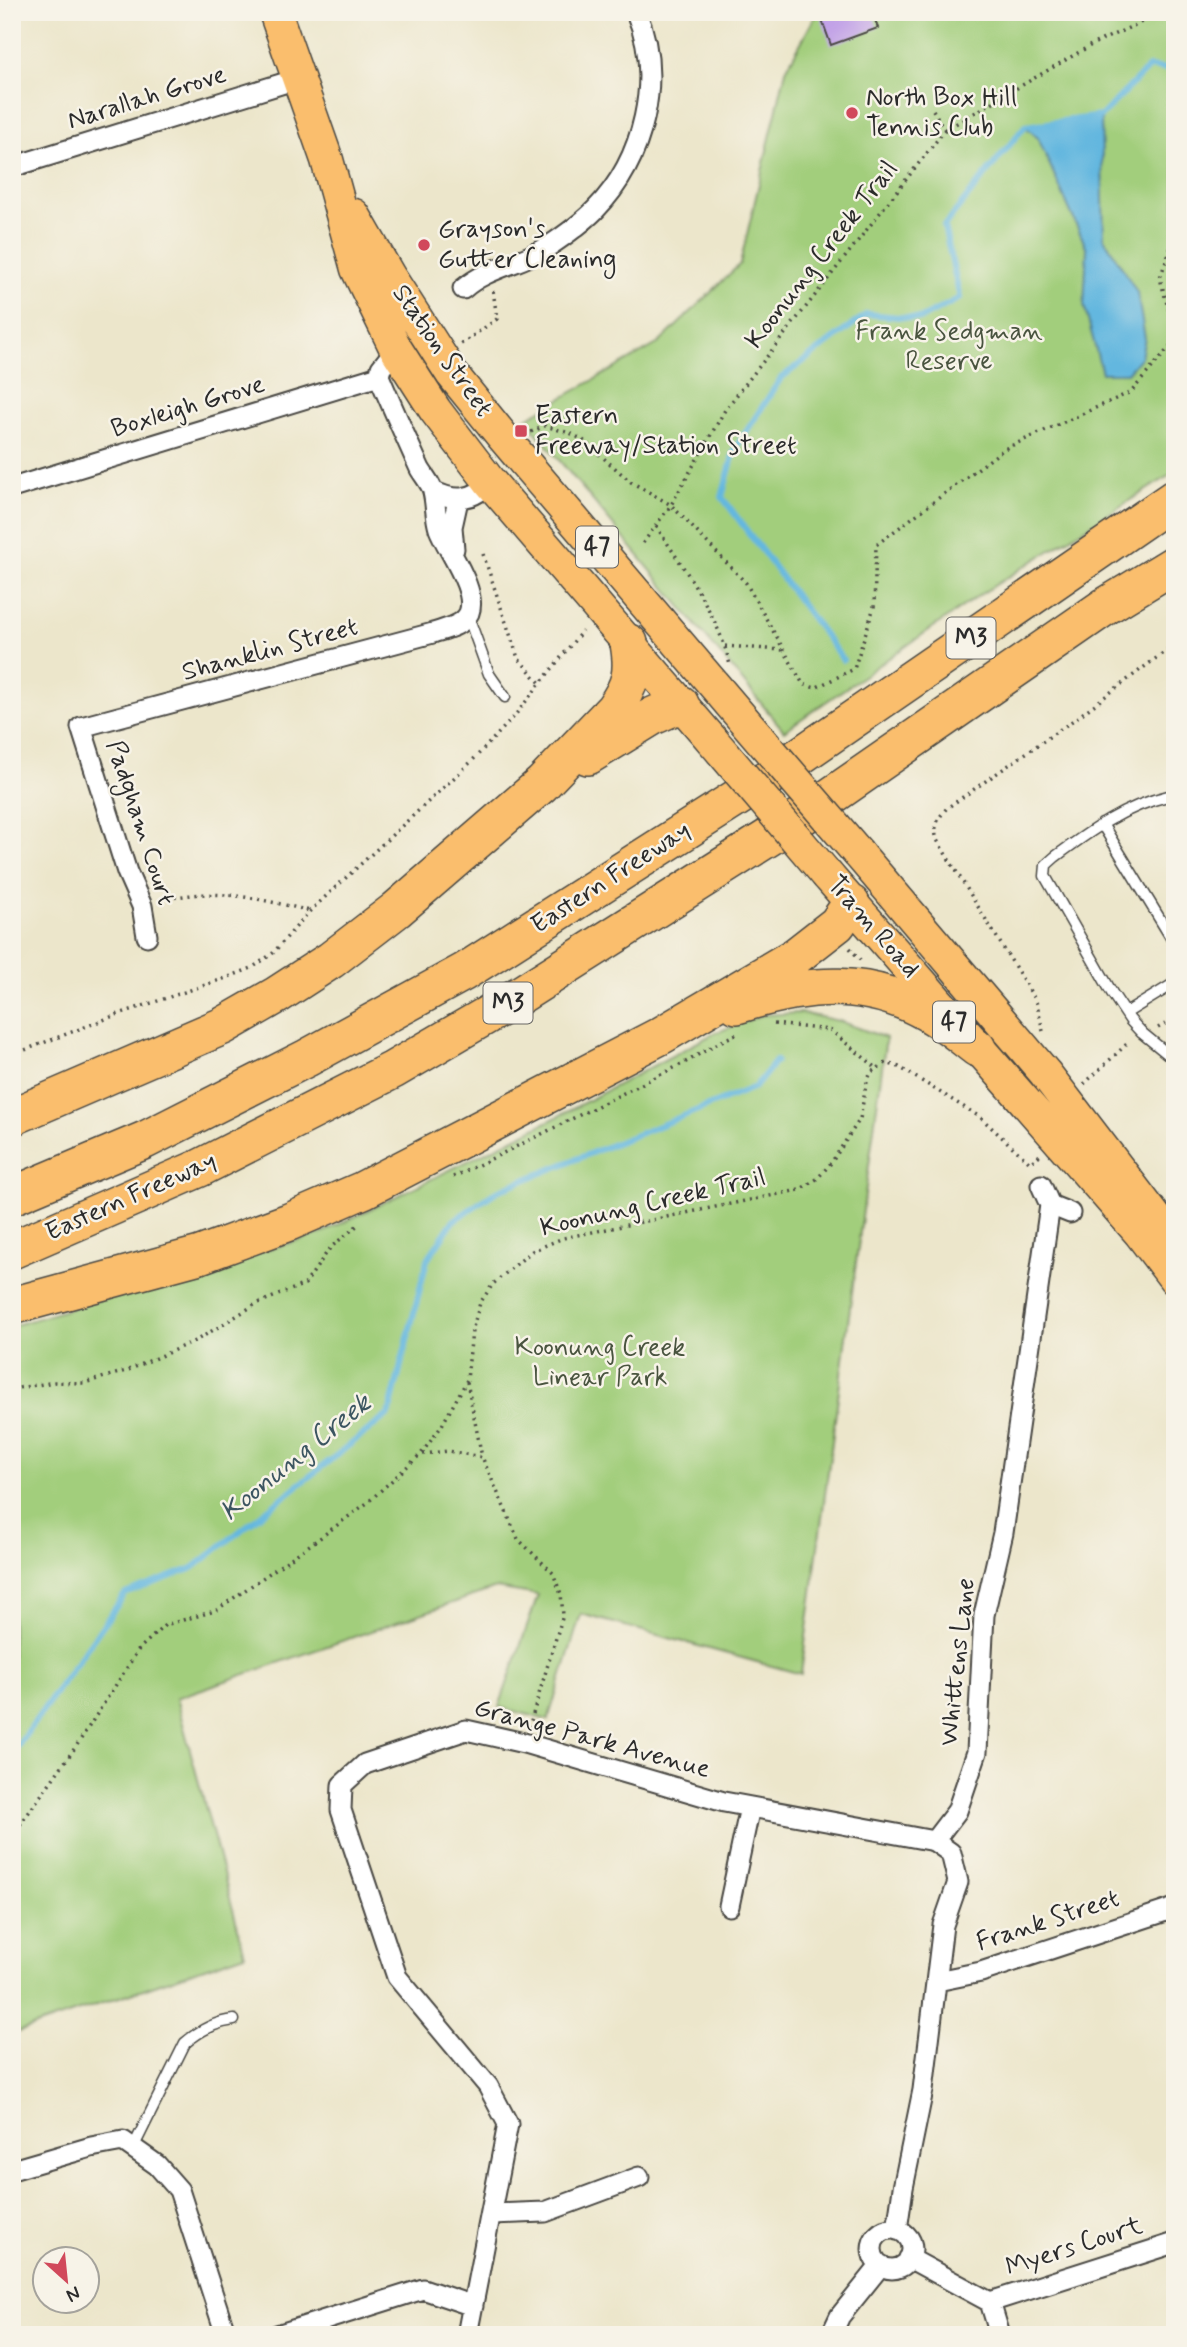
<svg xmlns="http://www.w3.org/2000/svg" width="1187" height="2347" viewBox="0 0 1187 2347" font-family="Mynerve,sans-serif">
<rect width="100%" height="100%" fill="#f7f3e8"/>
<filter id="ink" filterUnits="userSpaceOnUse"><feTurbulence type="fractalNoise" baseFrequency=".0143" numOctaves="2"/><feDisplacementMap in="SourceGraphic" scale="14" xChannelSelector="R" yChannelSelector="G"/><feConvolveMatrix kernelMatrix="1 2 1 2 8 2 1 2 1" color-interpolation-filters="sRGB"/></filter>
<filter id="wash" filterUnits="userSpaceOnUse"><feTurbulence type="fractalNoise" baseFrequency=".00686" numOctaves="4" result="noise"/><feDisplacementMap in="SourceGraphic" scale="28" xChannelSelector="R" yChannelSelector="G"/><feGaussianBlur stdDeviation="1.57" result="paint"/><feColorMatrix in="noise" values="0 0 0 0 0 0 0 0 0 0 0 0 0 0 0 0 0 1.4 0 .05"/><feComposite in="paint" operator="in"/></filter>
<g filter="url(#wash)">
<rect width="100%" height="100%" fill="#ece6cb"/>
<!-- green -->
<path fill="#a2ce7b" stroke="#667c53" stroke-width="2" d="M1175,12V472L981,594L784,731L525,419L659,343L740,264L786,70L817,13Z
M801,1013L839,1021L886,1038L801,1674L581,1614L548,1720L499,1707L538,1595L496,1588L176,1698L245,1954L12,2034V1326L320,1234L559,1116L713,1034L762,1015Z"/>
<!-- water -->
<path fill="#63b7df" stroke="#477185" stroke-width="2" d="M1101,116L1104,238L1137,292L1145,338L1141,357L1127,373H1102L1084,305L1087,249L1038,138L1025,126Z"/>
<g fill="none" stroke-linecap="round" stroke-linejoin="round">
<!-- stream -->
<path stroke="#63b7df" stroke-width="6" d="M843,660L722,497L735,449L781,378L867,314L920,319L960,298L944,226L1025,126L1101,116L1149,67L1175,70
M12,1754L125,1594L193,1568L389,1414L427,1260L453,1221L497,1191L755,1087L776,1061"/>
</g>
<g id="blocks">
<!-- building -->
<path fill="#bf9ee7" d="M819,12H872L878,28L831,45Z"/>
</g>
</g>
<g filter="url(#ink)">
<use href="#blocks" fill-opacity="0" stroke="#484743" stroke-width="2"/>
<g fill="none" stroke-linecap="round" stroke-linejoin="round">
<defs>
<path id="service" d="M468,616L489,674L505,697
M1175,800L1168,796C1125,806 1090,831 1055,857L1046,865L1045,876L1112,993L1130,1020L1142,1033L1175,1060
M1102,824L1175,944
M1126,1013L1175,983
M133,2148L185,2043C200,2030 215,2022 234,2020"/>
<path id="minor" d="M12,167L297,79
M463,289C488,267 522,264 549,246C564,236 581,224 595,210C644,160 664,78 636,12
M12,488L379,376
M433,491C455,502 473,501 490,482
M454,549L452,527L458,500
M147,936L142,906L127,872L81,727L433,633C445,629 463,626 469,613C478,590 447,550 439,529C435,516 436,504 433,492C432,485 424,476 420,469C406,438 392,407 379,376L381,368L396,349
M1050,1205L1070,1213
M729,1906L750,1807
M937,1981L981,1972L1175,1908
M12,2170L91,2147L123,2141L157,2165L179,2190L226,2335
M491,2214L545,2212L639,2177
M872 2249a20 20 0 1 1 40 0a20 20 0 1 1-40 0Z
M897,2230L903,2188L923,2090L943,1925L958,1882L951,1853L934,1841L957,1811L977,1752L984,1615L1003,1533L1050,1205L1041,1185
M909,2258L990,2302L1000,2335
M990,2302L1175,2243
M277,2335L423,2289L473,2306
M467,2335L508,2124L488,2086L397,1977L341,1810L342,1785L365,1764L466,1730L524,1743L724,1802L934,1841
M831,2335L840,2316L881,2265"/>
<path id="primary" d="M275,12L327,160L357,269L396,349L435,410L490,482L712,740
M354,215L389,276L452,374L503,437L743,719
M859,854L1045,1073L1175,1243
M828,876L1140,1233L1175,1279"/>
<path id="motorway" d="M588,756L653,716L680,704
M737,1005C808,982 872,976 938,1019C951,1027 964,1038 977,1048
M12,1117L223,1026L277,995L331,960L396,910L542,784L614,709C631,685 634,672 629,643
M12,1196L145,1140L307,1058L464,972L768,778L1175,498
M12,1250L200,1168L393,1070L501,1007L804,815L1106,606L1175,564
M12,1306L200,1255L289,1222L363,1190L662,1035L796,956L837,924L851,904"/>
</defs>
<!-- service casing -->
<use href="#service" stroke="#484743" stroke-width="13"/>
<!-- minor casing -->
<use href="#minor" stroke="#484743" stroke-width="23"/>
<!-- primary casing -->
<use href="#primary" stroke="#484743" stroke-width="35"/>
<!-- motorway casing -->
<use href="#motorway" stroke="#484743" stroke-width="40"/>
<!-- path -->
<path stroke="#484743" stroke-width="3.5" stroke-dasharray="2 5" stroke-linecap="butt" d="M933,110L945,130
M1175,235L1160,278L1175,334
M461,344L497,319L493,290
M531,432L545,426L570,433L583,440L631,482L671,505L746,583L803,684L815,688L854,669L874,607L876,545L1004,449L1131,392L1175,341
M656,526C684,569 718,614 730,665
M643,543L671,505L725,410L945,130L1093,44L1164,12
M483,554L518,658L541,684
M725,646L782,650
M161,901C210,886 261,899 310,911
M850,948L861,961
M774,1024L830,1030L878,1069
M1158,1028L1175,1018
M1043,1031L1036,1001L937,840C933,827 938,818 947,808L1075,719L1175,644
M12,1055L116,1015L226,978L252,968L273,953L310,911L471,762L512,719L582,631
M1084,1084L1130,1041
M453,1177C528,1142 600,1104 674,1068C696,1058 717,1041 740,1033
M467,1382L482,1457
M12,1389L55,1382L84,1383L126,1371L197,1340L256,1304L305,1284L330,1248L359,1224
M423,1454L448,1451L482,1457L518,1539L553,1573L561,1594L563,1615L529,1727
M12,1836L77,1745L139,1649L165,1625L215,1611L317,1540L367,1503L421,1454L441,1427L467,1380L472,1331L480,1303L493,1284L532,1251L563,1238L799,1190L817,1179L831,1163L860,1119L866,1085L871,1072L886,1063L899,1067L980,1117L1030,1163L1041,1154"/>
<!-- service -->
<use href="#service" stroke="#fff" stroke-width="10"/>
<!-- minor -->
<use href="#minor" stroke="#fff" stroke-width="19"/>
<!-- primary -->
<use href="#primary" stroke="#fabe6d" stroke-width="32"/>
<!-- motorway -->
<use href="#motorway" stroke="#fabe6d" stroke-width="37"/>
<defs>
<path id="primary-bridge" d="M743,719L859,854
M712,740L828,876"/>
</defs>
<!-- primary-bridge casing -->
<use href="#primary-bridge" stroke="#484743" stroke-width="35" stroke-linecap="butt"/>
<!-- primary-bridge -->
<use href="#primary-bridge" stroke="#fabe6d" stroke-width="32"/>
</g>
</g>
<!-- markers -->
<g fill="#d1495b" stroke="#f7f3e8" stroke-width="2.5">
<circle cx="852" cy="113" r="7"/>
<circle cx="424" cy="245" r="7"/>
<rect x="514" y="424" width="14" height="14" rx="3.5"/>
</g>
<g text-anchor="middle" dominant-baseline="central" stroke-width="5" stroke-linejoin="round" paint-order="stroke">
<!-- shield labels -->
<g fill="#f7f3e8" stroke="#686764" stroke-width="2">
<rect x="576" y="526.5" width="42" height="41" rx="5"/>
<rect x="946.5" y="617.5" width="49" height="41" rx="5"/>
<rect x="483.5" y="982.5" width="49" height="41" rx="5"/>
<rect x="933" y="1001.5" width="42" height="41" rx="5"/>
</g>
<g font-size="24" font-weight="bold" fill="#2b2b2b">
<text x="597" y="547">47</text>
<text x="971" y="638">M3</text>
<text x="508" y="1003">M3</text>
<text x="954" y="1022">47</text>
</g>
<!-- street labels -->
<g font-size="26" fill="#2b2b2b" stroke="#f7f3e8">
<text transform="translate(147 98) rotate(-17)">Narallah Grove</text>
<text transform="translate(822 255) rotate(-52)">Koonung Creek Trail</text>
<text transform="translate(442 351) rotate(55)">Station Street</text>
<text transform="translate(188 407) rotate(-17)">Boxleigh Grove</text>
<text transform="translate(270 650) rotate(-15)">Shanklin Street</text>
<text transform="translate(140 823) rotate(72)">Padgham Court</text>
<text transform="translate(611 878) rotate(-33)">Eastern Freeway</text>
<text transform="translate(873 927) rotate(49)">Tram Road</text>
<text transform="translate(131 1197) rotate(-24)">Eastern Freeway</text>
<text transform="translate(653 1203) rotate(-13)">Koonung Creek Trail</text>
<text transform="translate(958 1662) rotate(-84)">Whittens Lane</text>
<text transform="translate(592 1739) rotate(15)">Grange Park Avenue</text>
<text transform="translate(1048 1921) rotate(-18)">Frank Street</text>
<text transform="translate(1074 2247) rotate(-18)">Myers Court</text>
</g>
<!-- poi labels -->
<g font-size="26" fill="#2b2b2b" stroke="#f7f3e8" text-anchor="start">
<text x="866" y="98">North Box Hill<tspan x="866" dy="30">Tennis Club</tspan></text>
<text x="438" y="230">Grayson's<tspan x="438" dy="30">Gutter Cleaning</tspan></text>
<text x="535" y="416">Eastern<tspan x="535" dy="30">Freeway/Station Street</tspan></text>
</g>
<!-- park labels -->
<g font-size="26" fill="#49543f" stroke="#f7f3e8">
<text x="949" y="332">Frank Sedgman<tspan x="949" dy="30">Reserve</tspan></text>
<text x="600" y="1348">Koonung Creek<tspan x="600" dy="30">Linear Park</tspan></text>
</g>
<!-- water labels -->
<g font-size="28" font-style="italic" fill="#3c5561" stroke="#f7f3e8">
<text transform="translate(296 1458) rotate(-39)">Koonung Creek</text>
</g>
</g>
<!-- margin -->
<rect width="1187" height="2347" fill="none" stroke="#f7f3e8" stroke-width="42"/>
<!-- north arrow -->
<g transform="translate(66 2280) rotate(153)"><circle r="33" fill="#f7f3e8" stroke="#a5a39c" stroke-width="2"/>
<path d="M0-5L12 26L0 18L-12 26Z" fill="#d1495b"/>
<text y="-10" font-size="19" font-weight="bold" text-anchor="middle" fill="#2b2b2b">N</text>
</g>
</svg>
